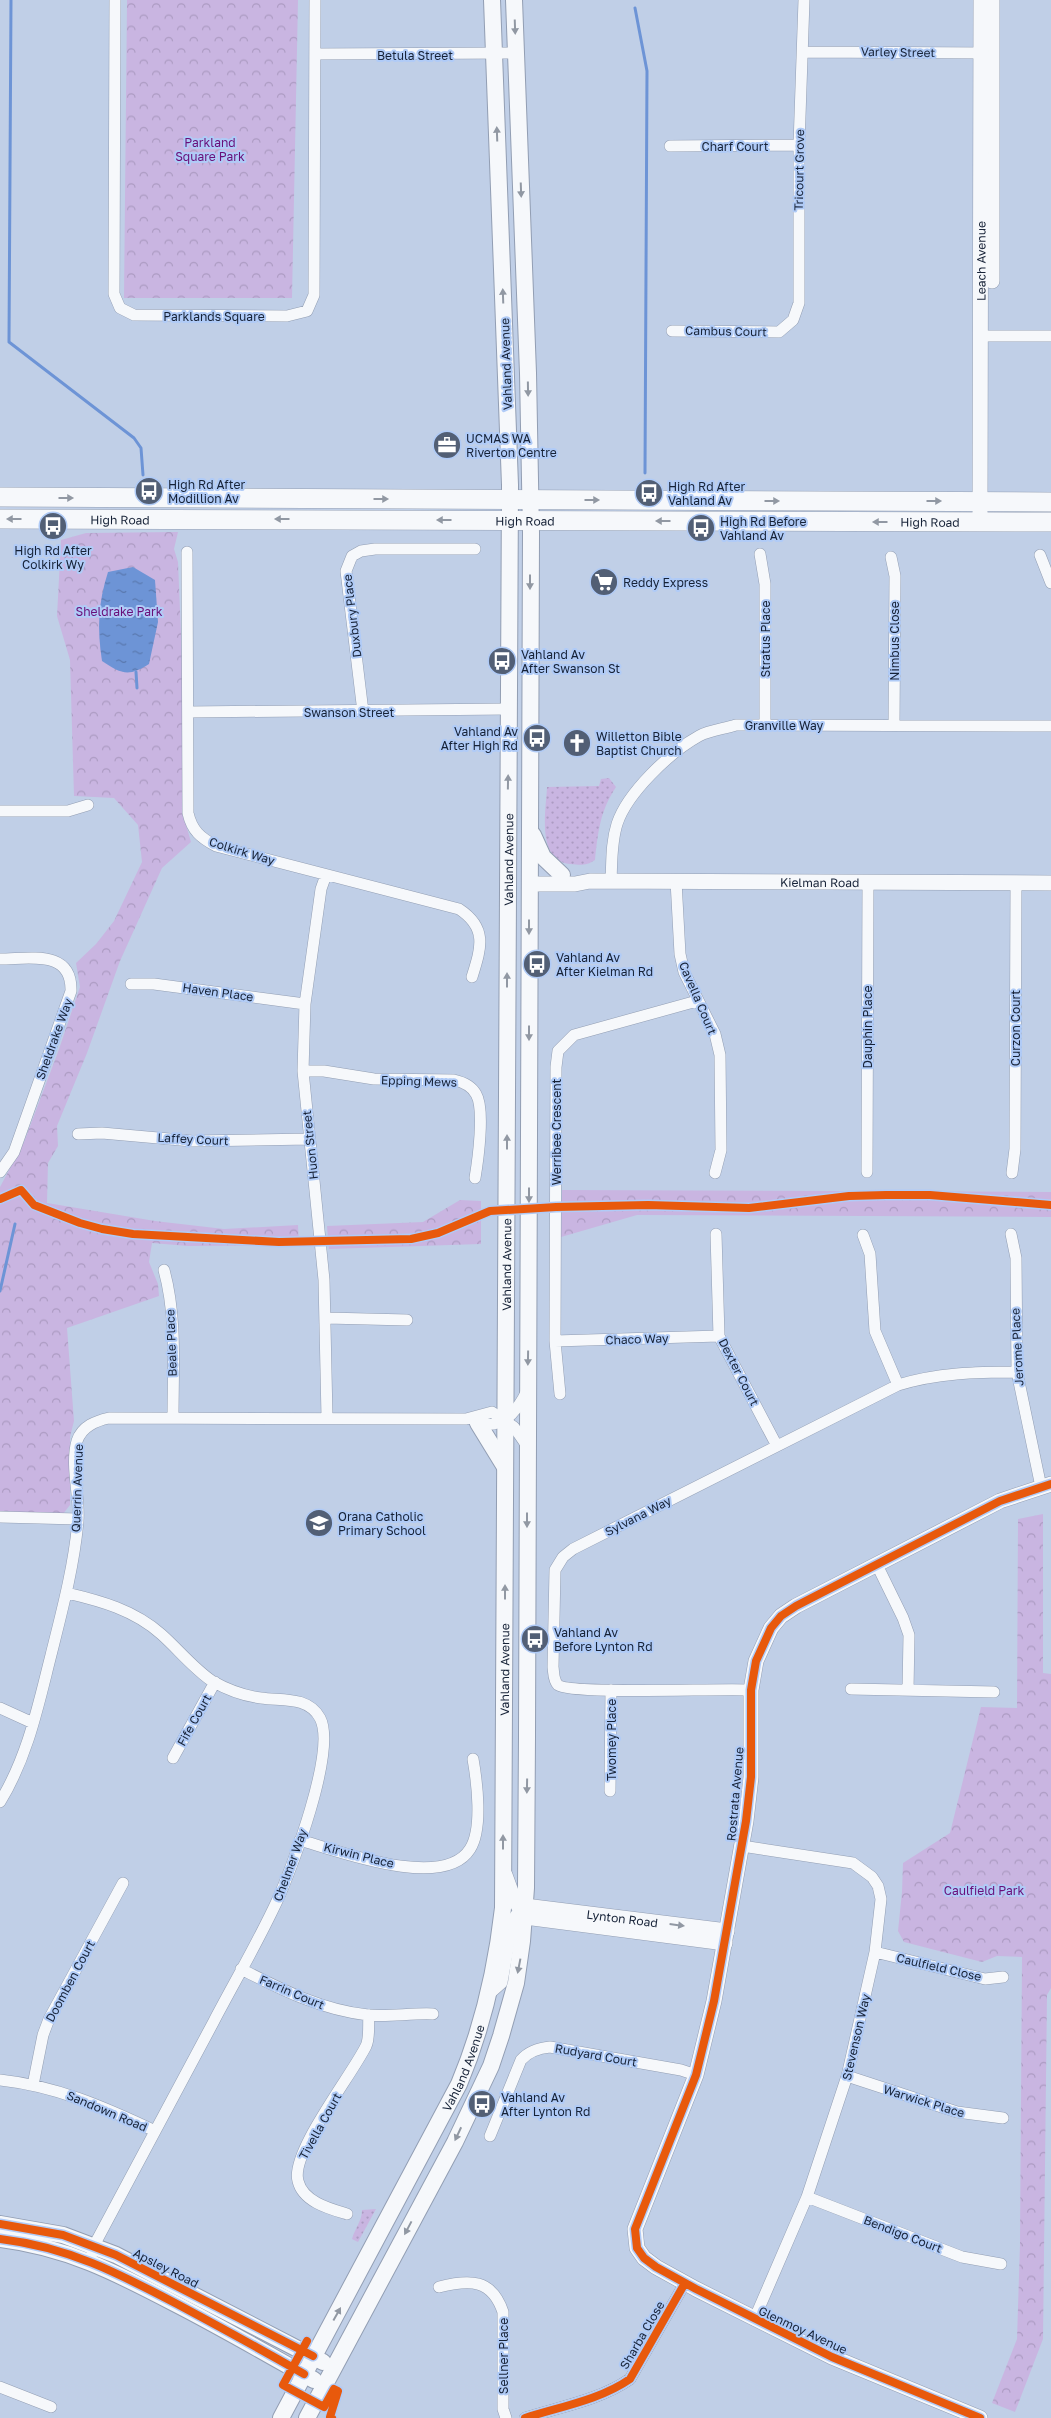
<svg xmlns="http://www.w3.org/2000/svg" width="1051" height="2418" viewBox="0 0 1051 2418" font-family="'Golos Text',sans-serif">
<defs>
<pattern id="grass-dots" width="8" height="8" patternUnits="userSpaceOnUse" patternTransform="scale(1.25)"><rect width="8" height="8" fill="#c9b5e1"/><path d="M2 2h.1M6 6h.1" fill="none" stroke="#ac9bc2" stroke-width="1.8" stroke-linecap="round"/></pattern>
<pattern id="park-crowns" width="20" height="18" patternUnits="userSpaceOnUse" patternTransform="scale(1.25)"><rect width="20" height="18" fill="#c9b5e1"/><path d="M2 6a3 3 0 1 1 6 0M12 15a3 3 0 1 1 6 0" fill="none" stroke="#ac9bc2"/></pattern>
<pattern id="water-ripples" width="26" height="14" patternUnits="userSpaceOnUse" patternTransform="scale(1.25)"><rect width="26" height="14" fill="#6d94d6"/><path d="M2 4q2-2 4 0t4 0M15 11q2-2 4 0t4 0" fill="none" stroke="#5978ae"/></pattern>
</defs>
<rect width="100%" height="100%" fill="#c0cfe7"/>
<!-- grass -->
<path fill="url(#grass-dots)" d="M609,778L616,787C600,811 598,832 595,860C586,866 581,865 570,864C536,860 546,811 547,787L599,786L601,779Z
M376,2209L358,2242L352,2239C355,2228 362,2221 362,2210Z"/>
<!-- park -->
<path fill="url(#park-crowns)" d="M127,0H298L292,298H124Z
M178,532L174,549L178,562L182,658V811L191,842L162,868L120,961L87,1053L57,1126L58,1146L48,1163L47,1203L155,1221L224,1229L298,1225L299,1245L188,1246L152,1243L149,1262L158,1284L159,1296L67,1328L74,1421L70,1437V1505L63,1514L0,1513V1187L24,1142L58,1052L80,987L76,963L96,944L114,921L142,862L138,825L114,798L74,796L70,660L57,616L61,540L86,533Z
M562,1190L1051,1192V1217L637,1215L561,1237Z
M460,1200L481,1201V1244L329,1249L327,1226L423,1222Z
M1043,1514V1673L1051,1674V1988L1047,1995L1043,2339L1015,2412L992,2403L1017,2339L1020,2244L1022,1957L997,1956L982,1962L904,1942L898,1931L902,1892L903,1863L950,1833L981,1707L1017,1708L1018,1519Z"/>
<!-- water -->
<path fill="url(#water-ripples)" d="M133,567L155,580L158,622L149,664C129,677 121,674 102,661C97,629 98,603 108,572Z"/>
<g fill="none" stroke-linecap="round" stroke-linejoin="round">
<!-- stream -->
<path stroke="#6d94d6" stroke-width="3" d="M11,0L9,342L134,438L141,448L143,475
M635,8L647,71L645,473
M136,672L137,688
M0,1291L15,1224"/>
<defs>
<path id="minor" d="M115,0L114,294L120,308L134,315L287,316L307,311L314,295L315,0
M804,52L988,53
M315,54L515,53
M670,146L799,145
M672,331L779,332L793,320L799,303V145L804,0
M982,336H1051
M187,552L188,813C192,831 201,838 216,846L459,909C488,928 481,948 472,977
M760,554L765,584V725
M1040,555L1051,583
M891,557L895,576L894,725
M189,712L508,709
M363,712L346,571L352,556L361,551L375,549H475
M0,811H68L88,805
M326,875L321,889L305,1004L303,1071L324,1280L327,1417
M611,881C612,862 611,843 617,824C627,793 670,752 699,736C710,730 724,729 736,725L1051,726
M676,881L680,954L684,972L715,1034L720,1055L721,1150L715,1173
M0,959C30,959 72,949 71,991L14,1152L0,1172
M131,984H154L305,1004
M303,1071H324L374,1079L454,1080C463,1082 471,1085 476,1094C485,1109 478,1160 475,1178
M78,1134L102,1133L192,1141L309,1139
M867,1172L868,882
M1012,1173L1015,1149L1016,882
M716,1234L719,1336L777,1446
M1011,1234L1016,1258L1017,1372L1041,1487
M863,1235L870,1254L875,1331L898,1385
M164,1270C177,1317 173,1369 173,1417
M327,1318L407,1320
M555,1341L719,1336
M560,1394L555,1341L556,1067L558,1051L574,1035L697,1001
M475,1422C502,1431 516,1413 527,1391
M0,1517L78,1519
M877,1565L903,1618L909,1635L908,1690
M67,1593C101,1601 134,1610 161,1634C178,1649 193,1668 212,1681C226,1689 245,1696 261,1698C282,1701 308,1696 320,1718C337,1750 292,1868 277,1901C258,1942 235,1981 214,2021C175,2094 136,2167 97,2240L92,2254
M851,1689L994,1692
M751,1690C723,1688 571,1695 558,1685C553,1680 554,1673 553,1667L555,1570L563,1557L573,1549L898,1385C937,1373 976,1372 1017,1372
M0,1708L33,1723
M173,1758L215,1682
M610,1791L611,1690
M0,1802C28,1756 38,1706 51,1655C62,1611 74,1566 78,1521C80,1495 70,1466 77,1441C82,1426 96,1421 109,1418L466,1419L492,1412L514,1427L527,1446
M300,1840C338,1851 444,1891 470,1849C483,1829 477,1782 473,1759
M742,1846L853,1863L872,1877L878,1886L881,1899L875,1952L847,2076L807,2197L754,2320
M875,1952L985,1979L1003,1977
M241,1969C282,1990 322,2010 368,2015C389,2017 411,2013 433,2014
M847,2076L957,2112L1003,2118
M0,2080C56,2086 104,2107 155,2131
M33,2085L43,2035L49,2019L123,1883
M490,2136L521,2060C529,2051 539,2048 550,2047L681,2070L696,2075
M807,2197L962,2257L1001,2264
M347,2214C330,2209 303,2202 298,2181C290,2153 352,2075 366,2046C370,2038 368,2024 369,2015
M439,2287C470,2279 492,2279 503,2312V2409L506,2418
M0,2387L51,2407
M525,2418C559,2407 600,2400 630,2379L685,2283"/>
<g id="tertiary">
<path d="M992,281V0"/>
<path id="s1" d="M980,522L981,0"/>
<path id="s2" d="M538,884H575L590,881L1051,883"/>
<path d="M505,1875L513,1897L525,1917L725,1943"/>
<path id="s3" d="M491,1990L500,1982L510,1926L525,1906L727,1931"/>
<path d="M980,2418L832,2357L696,2289L656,2267L644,2258L637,2248L635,2229L696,2075L714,2001L746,1821L751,1777V1690L756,1661L771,1628L781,1616L796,1606L1000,1501L1051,1484"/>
</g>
<g id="secondary">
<path d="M533,835L543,857L562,875"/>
<path d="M478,1423L505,1467"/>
<path d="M0,2224L63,2235L116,2255L323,2362"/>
<path d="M0,2239C66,2247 115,2272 174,2303C221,2327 267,2354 314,2380"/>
<path id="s4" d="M281,2418L459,2084C483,2027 496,1970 503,1908L510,485L492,0"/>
<path d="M307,2418L455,2142L491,2066L501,2036L516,1983L522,1941L526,1888L527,1737L531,533L528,373L514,0"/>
</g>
<g id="primary">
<path d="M0,497L1051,502"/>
<path id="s5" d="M0,519L1051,522"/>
</g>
</defs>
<!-- minor casing -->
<use href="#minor" stroke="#929eb3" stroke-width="12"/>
<!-- tertiary casing -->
<use href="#tertiary" stroke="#929eb3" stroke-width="16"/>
<!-- secondary casing -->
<use href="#secondary" stroke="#929eb3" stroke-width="18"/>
<!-- primary casing -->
<use href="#primary" stroke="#929eb3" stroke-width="20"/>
<!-- minor -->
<use href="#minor" stroke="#f6f8fb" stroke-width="11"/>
<!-- tertiary -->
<use href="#tertiary" stroke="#f6f8fb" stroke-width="15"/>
<!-- secondary -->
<use href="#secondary" stroke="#f6f8fb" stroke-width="16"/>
<!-- primary -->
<use href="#primary" stroke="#f6f8fb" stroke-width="19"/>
<defs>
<path id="cycleway" d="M0,1199L21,1190L34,1205L80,1223L102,1229L133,1234L279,1242L411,1239L438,1233L490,1211L556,1207L648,1205L749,1208L849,1196L886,1195H930L1051,1205
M0,2224L63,2235L116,2255L313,2356
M0,2239C68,2247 118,2273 177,2304C220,2327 262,2350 304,2374
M307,2341L283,2385L324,2407L334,2389L338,2391L330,2417L332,2418
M525,2418C559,2407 600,2400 630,2379L685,2283
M980,2418L832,2357L696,2289L656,2267L644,2258L637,2248L635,2229L696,2075L714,2001L746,1821L751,1777V1690L756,1661L771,1628L781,1616L796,1606L1000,1501L1051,1484"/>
</defs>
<!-- cycleway casing -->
<use href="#cycleway" stroke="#b0cbf7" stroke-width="11"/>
<!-- cycleway -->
<use href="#cycleway" stroke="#e8590c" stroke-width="8"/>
</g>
<!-- one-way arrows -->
<defs><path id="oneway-solid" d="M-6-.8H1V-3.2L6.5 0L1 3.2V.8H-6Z" transform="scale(1.25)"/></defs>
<g fill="#9198a3">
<use href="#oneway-solid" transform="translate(515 27) rotate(88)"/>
<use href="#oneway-solid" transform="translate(497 134) rotate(-92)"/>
<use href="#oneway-solid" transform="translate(521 190) rotate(88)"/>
<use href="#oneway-solid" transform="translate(503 296) rotate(-92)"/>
<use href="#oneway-solid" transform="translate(528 389) rotate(89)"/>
<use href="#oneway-solid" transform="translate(66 498)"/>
<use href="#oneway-solid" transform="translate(381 499)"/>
<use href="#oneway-solid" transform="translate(592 500)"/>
<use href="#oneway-solid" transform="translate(772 501)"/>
<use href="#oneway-solid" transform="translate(934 501)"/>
<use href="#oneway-solid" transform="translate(14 519) rotate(-180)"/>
<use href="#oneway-solid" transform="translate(282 519) rotate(-180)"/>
<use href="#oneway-solid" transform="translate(444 520) rotate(-180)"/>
<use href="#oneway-solid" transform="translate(663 521) rotate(-180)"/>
<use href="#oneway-solid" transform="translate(880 522) rotate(-180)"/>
<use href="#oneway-solid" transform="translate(530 582) rotate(90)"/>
<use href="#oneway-solid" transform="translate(508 782) rotate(-89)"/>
<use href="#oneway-solid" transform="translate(529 927) rotate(90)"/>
<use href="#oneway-solid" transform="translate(507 980) rotate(-90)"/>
<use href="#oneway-solid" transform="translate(529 1033) rotate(90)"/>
<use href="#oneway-solid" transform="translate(507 1142) rotate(-90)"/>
<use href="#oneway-solid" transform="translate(529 1195) rotate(90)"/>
<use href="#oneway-solid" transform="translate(528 1358) rotate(91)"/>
<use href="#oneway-solid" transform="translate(527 1520) rotate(90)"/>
<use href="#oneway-solid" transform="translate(505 1592) rotate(-90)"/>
<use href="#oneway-solid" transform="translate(527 1786) rotate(91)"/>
<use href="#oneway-solid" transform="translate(503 1842) rotate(-90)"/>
<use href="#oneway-solid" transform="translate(677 1925) rotate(7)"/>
<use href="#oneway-solid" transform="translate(519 1966) rotate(101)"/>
<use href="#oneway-solid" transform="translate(458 2134) rotate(115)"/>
<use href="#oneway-solid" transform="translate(408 2228) rotate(118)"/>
<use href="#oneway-solid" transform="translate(337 2314) rotate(-61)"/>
</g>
<!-- icons -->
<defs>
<symbol id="office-disc" viewBox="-11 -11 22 22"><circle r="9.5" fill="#525f75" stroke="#b0cbf7"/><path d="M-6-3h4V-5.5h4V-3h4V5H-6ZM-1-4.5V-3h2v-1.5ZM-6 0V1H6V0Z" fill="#fff"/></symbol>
<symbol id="bus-disc" viewBox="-11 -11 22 22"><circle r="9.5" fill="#525f75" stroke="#b0cbf7"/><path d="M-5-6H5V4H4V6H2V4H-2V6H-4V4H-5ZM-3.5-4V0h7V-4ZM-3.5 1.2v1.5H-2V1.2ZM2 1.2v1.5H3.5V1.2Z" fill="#fff"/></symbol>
<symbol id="supermarket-disc" viewBox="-11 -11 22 22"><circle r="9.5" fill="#525f75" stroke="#b0cbf7"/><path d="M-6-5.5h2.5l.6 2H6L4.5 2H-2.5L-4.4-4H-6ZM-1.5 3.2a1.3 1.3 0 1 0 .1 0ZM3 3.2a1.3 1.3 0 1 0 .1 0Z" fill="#fff"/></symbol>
<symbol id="church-disc" viewBox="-11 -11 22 22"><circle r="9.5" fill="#525f75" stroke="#b0cbf7"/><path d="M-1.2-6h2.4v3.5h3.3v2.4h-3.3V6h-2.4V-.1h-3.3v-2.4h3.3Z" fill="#fff"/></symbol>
<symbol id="school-disc" viewBox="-11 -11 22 22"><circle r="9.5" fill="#525f75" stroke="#b0cbf7"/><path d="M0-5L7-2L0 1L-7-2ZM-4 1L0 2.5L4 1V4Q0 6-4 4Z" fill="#fff"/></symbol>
</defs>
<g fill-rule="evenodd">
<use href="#office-disc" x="431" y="429" width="32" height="32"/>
<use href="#bus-disc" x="133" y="475" width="32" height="32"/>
<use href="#bus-disc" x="633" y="477" width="32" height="32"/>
<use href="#bus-disc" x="37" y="510" width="32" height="32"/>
<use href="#bus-disc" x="685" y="512" width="32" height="32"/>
<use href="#supermarket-disc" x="588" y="566" width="32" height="32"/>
<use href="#bus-disc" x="486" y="645" width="32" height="32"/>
<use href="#bus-disc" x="521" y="722" width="32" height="32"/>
<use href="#church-disc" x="561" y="727" width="32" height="32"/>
<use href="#bus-disc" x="521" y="948" width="32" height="32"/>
<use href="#school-disc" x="303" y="1507" width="32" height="32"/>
<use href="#bus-disc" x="519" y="1623" width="32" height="32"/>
<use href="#bus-disc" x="466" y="2088" width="32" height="32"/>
</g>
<g text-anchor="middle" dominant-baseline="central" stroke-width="4" stroke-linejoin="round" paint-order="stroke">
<!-- street labels -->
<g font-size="12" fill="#162237" stroke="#b0cbf7">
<text transform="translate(898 52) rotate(1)">Varley Street</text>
<text x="415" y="55">Betula Street</text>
<text x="735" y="146">Charf Court</text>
<text transform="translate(799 170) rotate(-89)">Tricourt Grove</text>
<text stroke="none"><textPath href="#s1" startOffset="261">Leach Avenue</textPath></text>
<text x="214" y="316">Parklands Square</text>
<text transform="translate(726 331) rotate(1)">Cambus Court</text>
<text transform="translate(506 364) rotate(-92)">Vahland Avenue</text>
<text stroke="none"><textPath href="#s5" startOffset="120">High Road</textPath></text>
<text stroke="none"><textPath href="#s5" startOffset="525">High Road</textPath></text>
<text stroke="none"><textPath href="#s5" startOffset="930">High Road</textPath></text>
<text transform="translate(352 616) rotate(-97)">Duxbury Place</text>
<text transform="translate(765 639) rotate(-90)">Stratus Place</text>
<text transform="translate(894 641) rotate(-90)">Nimbus Close</text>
<text x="349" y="712">Swanson Street</text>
<text x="784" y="725">Granville Way</text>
<text transform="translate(242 851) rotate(17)">Colkirk Way</text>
<text stroke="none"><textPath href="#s4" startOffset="1609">Vahland Avenue</textPath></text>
<text stroke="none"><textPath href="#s2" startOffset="282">Kielman Road</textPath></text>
<text transform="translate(218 992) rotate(8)">Haven Place</text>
<text transform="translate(698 998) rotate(67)">Cavella Court</text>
<text transform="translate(867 1027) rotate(-90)">Dauphin Place</text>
<text transform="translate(1015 1028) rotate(-90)">Curzon Court</text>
<text transform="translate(54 1039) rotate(-70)">Sheldrake Way</text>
<text transform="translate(419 1081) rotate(2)">Epping Mews</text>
<text transform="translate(556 1132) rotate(-90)">Werribee Crescent</text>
<text transform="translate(193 1139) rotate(3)">Laffey Court</text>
<text transform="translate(310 1145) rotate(-96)">Huon Street</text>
<text stroke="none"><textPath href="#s4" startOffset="1204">Vahland Avenue</textPath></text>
<text transform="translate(637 1339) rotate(-2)">Chaco Way</text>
<text transform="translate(171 1343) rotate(-92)">Beale Place</text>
<text transform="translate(1017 1347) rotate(-93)">Jerome Place</text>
<text transform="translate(739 1372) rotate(63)">Dexter Court</text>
<text transform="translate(77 1488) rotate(-88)">Querrin Avenue</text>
<text transform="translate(638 1516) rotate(-27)">Sylvana Way</text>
<text stroke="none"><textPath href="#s4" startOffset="799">Vahland Avenue</textPath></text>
<text transform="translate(194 1720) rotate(-61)">Fife Court</text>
<text transform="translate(611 1740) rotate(-90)">Twomey Place</text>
<text transform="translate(735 1794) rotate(-85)">Rostrata Avenue</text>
<text transform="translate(359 1855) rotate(14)">Kirwin Place</text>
<text transform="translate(290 1865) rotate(-70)">Chelmer Way</text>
<text stroke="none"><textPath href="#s3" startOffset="192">Lynton Road</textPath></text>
<text transform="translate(939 1967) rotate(13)">Caulfield Close</text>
<text transform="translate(70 1981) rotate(-62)">Doomben Court</text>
<text transform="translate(292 1992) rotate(23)">Farrin Court</text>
<text transform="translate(856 2037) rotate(-77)">Stevenson Way</text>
<text transform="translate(596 2055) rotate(10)">Rudyard Court</text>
<text stroke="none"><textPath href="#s4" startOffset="395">Vahland Avenue</textPath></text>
<text transform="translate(924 2101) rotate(17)">Warwick Place</text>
<text transform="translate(107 2111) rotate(23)">Sandown Road</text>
<text transform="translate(320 2126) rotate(-61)">Tivella Court</text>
<text transform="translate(903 2234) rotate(21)">Bendigo Court</text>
<text transform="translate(166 2268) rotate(27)">Apsley Road</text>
<text transform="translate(803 2330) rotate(25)">Glenmoy Avenue</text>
<text transform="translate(642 2335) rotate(-60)">Sharba Close</text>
<text transform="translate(503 2356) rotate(-90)">Sellner Place</text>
</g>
<!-- park labels -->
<g font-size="12" fill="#690e79" stroke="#b0cbf7">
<text x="210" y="142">Parkland<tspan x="210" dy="14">Square Park</tspan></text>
<text x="119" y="611">Sheldrake Park</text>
<text x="984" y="1890">Caulfield Park</text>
</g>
<!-- poi labels -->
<g font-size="12" fill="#162237" stroke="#b0cbf7" text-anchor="start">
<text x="466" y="438">UCMAS WA<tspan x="466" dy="14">Riverton Centre</tspan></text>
<text x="168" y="484">High Rd After<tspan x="168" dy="14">Modillion Av</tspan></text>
<text x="668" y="486">High Rd After<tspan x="668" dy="14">Vahland Av</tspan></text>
<text x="720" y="521">High Rd Before<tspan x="720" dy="14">Vahland Av</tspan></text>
<text x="53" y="550" text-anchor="middle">High Rd After<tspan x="53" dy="14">Colkirk Wy</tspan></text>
<text x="623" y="582">Reddy Express</text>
<text x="521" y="654">Vahland Av<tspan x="521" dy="14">After Swanson St</tspan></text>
<text x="518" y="731" text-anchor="end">Vahland Av<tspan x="518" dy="14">After High Rd</tspan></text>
<text x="596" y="736">Willetton Bible<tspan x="596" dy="14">Baptist Church</tspan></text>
<text x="556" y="957">Vahland Av<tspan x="556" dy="14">After Kielman Rd</tspan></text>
<text x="338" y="1516">Orana Catholic<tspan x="338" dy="14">Primary School</tspan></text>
<text x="554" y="1632">Vahland Av<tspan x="554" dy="14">Before Lynton Rd</tspan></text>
<text x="501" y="2097">Vahland Av<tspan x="501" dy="14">After Lynton Rd</tspan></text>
</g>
</g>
</svg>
